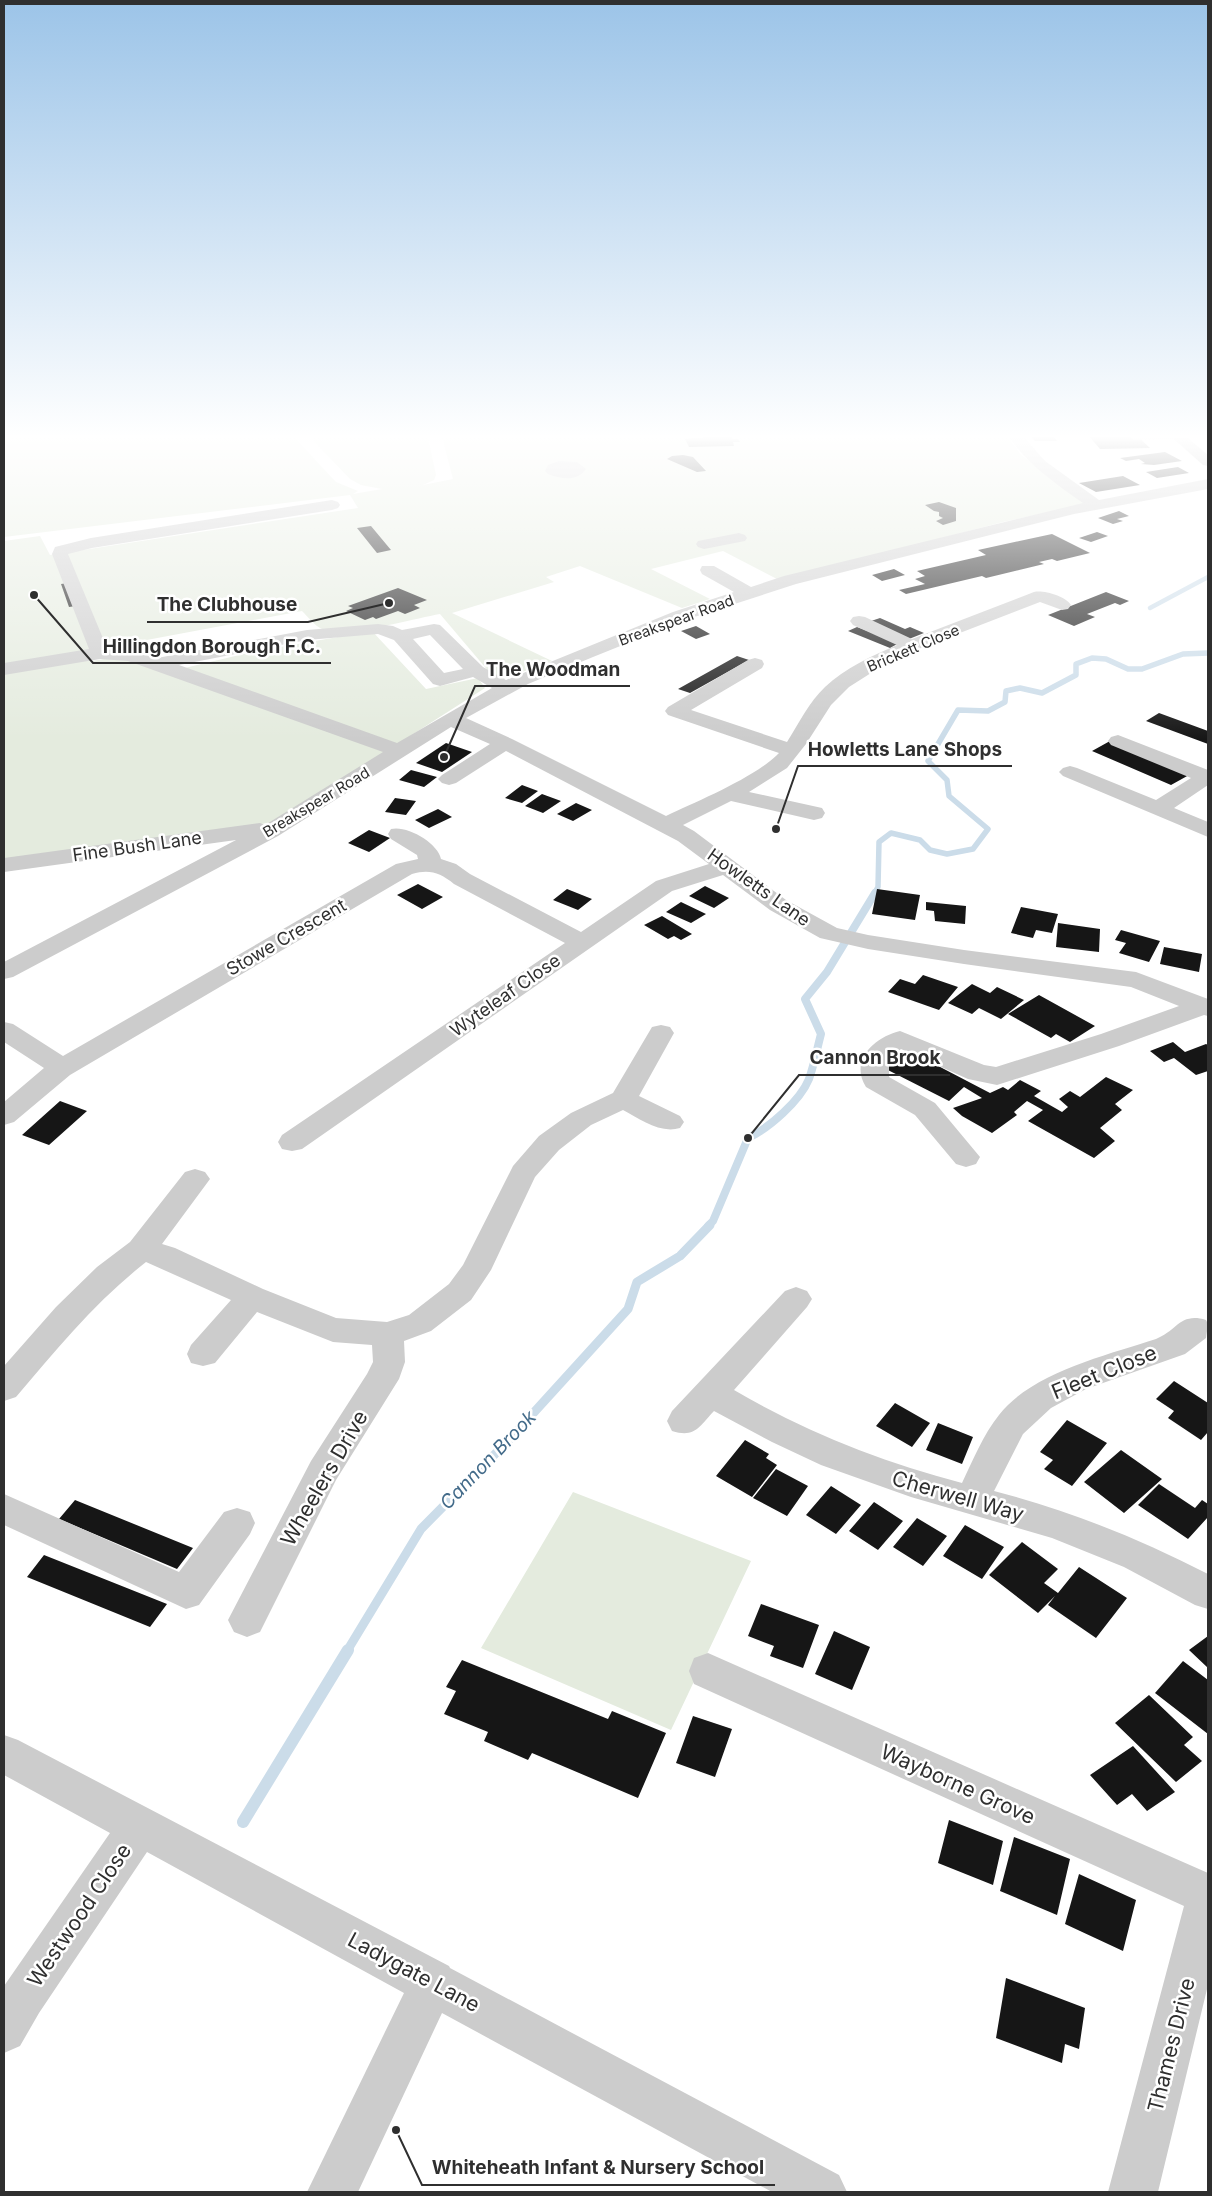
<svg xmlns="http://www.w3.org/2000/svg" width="1212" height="2196" viewBox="0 0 1212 2196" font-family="Inter,sans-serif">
<rect width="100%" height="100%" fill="#fff"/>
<!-- green -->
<path fill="#e4ebde" d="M4,433H290L336,482L358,491L353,494L382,489L361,485L350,479L306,433H427L436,475L434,480L423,485L453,479L441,433H1005L1021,455L1090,503L1003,522L831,567L777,579L723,551L651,569L710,599L682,608L580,566L546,577L554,582L452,613L552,661L503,679L490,673L440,614C412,619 347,638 322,629C315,626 307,616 302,611L88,651L92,661L116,657L172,671L252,652L372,631L426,689L478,678L485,688L276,822L4,859V541L40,536L50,555L358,508L350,495L4,537Z
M573,1492L751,1561L671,1730L481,1648Z"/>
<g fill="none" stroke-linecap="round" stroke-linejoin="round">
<!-- stream-far4 -->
<path stroke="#cbdce9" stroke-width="4.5" d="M1150,608L1208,577"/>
<!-- stream-far3 -->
<path stroke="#cbdce9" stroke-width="5.5" d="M874,894L878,887L879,842L891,833L920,840L930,850L947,854L973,849L988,829L949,796L947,780L928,761L958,710L988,711L1005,702L1006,691L1020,688L1042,693L1076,675V664L1092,658L1106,659L1128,669H1142L1183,654L1208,653"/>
<!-- stream-far2 -->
<path stroke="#cbdce9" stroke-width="8" d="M708,1226L713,1221L748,1138C769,1128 800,1101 809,1079C814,1065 817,1049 821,1034L805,999L827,972L875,893"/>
<!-- stream-far1 -->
<path stroke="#cbdce9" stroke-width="9" d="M347,1651L421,1529L507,1442L628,1309L637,1282L680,1256L710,1225"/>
<!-- stream -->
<path stroke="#cbdce9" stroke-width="12" d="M243,1822L348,1650"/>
</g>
<!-- building -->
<path fill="#161616" d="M1135,434L1150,448L1100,449L1088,435Z
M730,435L733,439H738L740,442H733L734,446L689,447L685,439Z
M1030,435H1052L1057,441H1035Z
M1165,452L1182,461L1154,465L1141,464L1145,463L1139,459L1126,461L1120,458Z
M683,455L693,457L706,471L697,472L667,459L672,456Z
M1178,467L1189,473L1157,478L1146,472Z
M1123,476L1140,485L1096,492L1079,483Z
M939,502L956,508V521L943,525L936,521L943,518L939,516V512L934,511L925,505Z
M1119,511L1129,516L1117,519L1123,521L1113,524L1098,518Z
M371,526L391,550L377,553L357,528Z
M1097,532L1108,536L1091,542L1079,538Z
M1052,534L1090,553L1057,561L1052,559L1039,562L1044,564L986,578L982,576L906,594L899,590L925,584L915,579L925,576L917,571L986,555L978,550Z
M894,569L905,575L882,581L872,575Z
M68,583L76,606L69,607L61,584Z
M398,588L427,600L414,605L420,608L405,614L398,611L376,619L373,617L365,620L346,611L353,608L348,606Z
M1106,592L1129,601L1120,605L1115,603L1087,614L1095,617L1074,626L1048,615Z
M880,618L905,629L910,627L924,633L909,639L871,621Z
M696,626L710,634L696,639L681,631Z
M857,627L899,643L890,648L848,631Z
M737,656L749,660L690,693L678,689Z
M1159,713L1208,731V744L1146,721Z
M1110,741L1189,775L1171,785L1092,751Z
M446,743L472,752L442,772L416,763Z
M411,770L437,777L424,787L399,780Z
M522,785L538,791L522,803L505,798Z
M542,794L561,801L543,813L525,806Z
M395,798L416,801L406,815L385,812Z
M576,803L592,810L573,821L557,814Z
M438,809L452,817L429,828L415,820Z
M369,830L390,838L369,852L348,843Z
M418,884L443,897L422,909L397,895Z
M705,886L729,898L714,908L689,896Z
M567,889L592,899L578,910L553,900Z
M877,889L920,895L915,920L872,914Z
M681,902L706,914L691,923L666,912Z
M926,902L966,906L965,924L935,921L934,911L926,910Z
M1021,907L1058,914L1052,933L1036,930L1033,938L1011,933Z
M662,916L692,934L681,940L674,936L668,939L644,925Z
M1058,923L1100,929L1099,952L1056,947Z
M1121,930L1160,941L1149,962L1119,953L1126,943L1115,940Z
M1164,947L1202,954L1199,972L1160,964Z
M923,975L958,987L939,1010L888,992L900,979L915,984Z
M972,984L990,993L997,987L1024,1000L1001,1019L979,1008L972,1014L948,1003Z
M1039,995L1095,1026L1070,1042L1056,1034L1051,1038L1008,1014Z
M1173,1042L1185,1052L1206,1044L1208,1045V1071L1196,1075L1174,1058L1164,1062L1150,1051Z
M895,1049L915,1061L921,1057L990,1093L1003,1087L1008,1090L1020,1080L1041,1091L1034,1096L1062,1112L1068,1107L1059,1099L1070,1091L1080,1097L1106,1077L1133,1090L1115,1104L1122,1110L1100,1128L1115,1141L1094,1158L1028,1121L1043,1110L1027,1101L1014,1112L1017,1115L992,1133L962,1116L953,1108L982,1098L964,1087L949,1101L876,1064Z
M60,1101L87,1111L49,1145L22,1135Z
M1174,1381L1208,1403V1432L1201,1440L1168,1418L1174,1411L1156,1399Z
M895,1403L930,1423L912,1447L876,1426Z
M1067,1420L1107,1443L1072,1486L1044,1469L1053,1460L1040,1452Z
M938,1423L973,1437L962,1464L926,1450Z
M745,1440L769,1454L766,1458L777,1465L752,1497L716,1476Z
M1121,1450L1162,1479L1124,1513L1084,1482Z
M776,1469L808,1486L787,1516L753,1498Z
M1159,1484L1195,1508L1202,1500L1208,1504V1517L1188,1539L1138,1505Z
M831,1486L861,1505L836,1534L806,1515Z
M75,1500L193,1548L177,1569L59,1519Z
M874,1502L903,1521L878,1550L849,1531Z
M917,1518L947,1536L923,1566L893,1547Z
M965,1525L1004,1547L982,1579L943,1556Z
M1022,1542L1058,1569L1044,1583L1058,1593L1079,1567L1127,1598L1096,1638L1048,1605L1055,1596L1038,1613L989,1575Z
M44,1555L167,1604L150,1627L27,1577Z
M761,1604L819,1625L803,1668L770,1656L774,1646L748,1636Z
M834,1631L870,1647L852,1690L815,1674Z
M1208,1636V1668L1189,1650Z
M462,1660L608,1719L612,1711L666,1733L638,1798L532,1753L528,1760L484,1741L488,1732L444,1714L456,1691L446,1687Z
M1183,1661L1208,1680V1734L1155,1693Z
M1149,1695L1193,1737L1184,1745L1202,1761L1176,1782L1115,1723Z
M693,1716L732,1729L715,1777L676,1763Z
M1133,1746L1175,1792L1147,1811L1132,1794L1117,1805L1090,1775Z
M949,1820L1003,1841L993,1885L938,1863Z
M1014,1837L1070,1859L1057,1915L1000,1891Z
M1079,1874L1136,1900L1123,1951L1065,1924Z
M1006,1978L1085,2008L1079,2049L1065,2044L1062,2063L996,2038Z"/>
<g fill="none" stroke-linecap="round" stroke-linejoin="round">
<!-- minor -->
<path fill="#ccc" fill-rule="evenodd" d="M1006,433H1020L1045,461L1099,500L1208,479V489L1074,514L796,584L685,620L593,657L528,684L466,718L512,739L666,816C698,801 756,777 779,753L668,715L665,711L668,707L748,660L755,658L762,660L764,664L762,668L691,710L787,742C799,723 809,702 825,687C845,668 872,656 897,645L853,625L850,621L853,617L859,616L865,617L912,639L1034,592C1044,590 1065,596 1071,605L1068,609L1062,610L1040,602L921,648L871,673L849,687L831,705L806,744L787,768L749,792L822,808L825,813L822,818L814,820L731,801L683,825L694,831L786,900L837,928L868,935L964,950L1136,972L1208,999V1016L1204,1015L1119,1046L997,1085L968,1079L901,1049L889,1059V1077L935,1103L980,1157L976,1164L966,1167L956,1164L915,1115L866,1087C849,1060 875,1037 900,1031L984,1065L996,1067L1101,1034L1179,1006L1131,987L964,964L868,949L820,938L770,910L723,875L672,891L302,1149L292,1151L282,1149L278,1142L282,1135L565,943L454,884C440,873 430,869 412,874L70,1075L14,1122L4,1125V1102L44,1068L4,1042V1022L13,1024L63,1056L396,864L418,859L417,855L391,839L388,834L391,829C407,825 438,843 441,859L456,864L470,874L581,932L656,881L709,864L678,841L506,751L456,783L449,785L442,783L438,779L442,775L490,744L451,727L278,836L13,977L4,979V962L236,840L4,872V858L260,823L265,825L383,752L128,661L100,659L4,675V663L89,649L52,554L55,547L91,538L332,500L338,502L340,505L338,508L332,510L92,548L68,554L107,648L129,650L157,658L307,630L378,624L393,626L402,630L434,624L440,625L483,667L506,680L673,612L734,592L702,574L700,570L702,566H714L751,587L784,576L1083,503C1053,482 1026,463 1006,433ZM378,634L394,640L433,684L440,686L473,677L492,688L397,743L179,665L307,640ZM430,635L463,669L444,673L413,639Z
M1138,433H1183L1184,435L1177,439L1133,440L1131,437Z
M559,461L577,462L586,469C577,482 561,479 548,474L545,471L548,465Z
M739,533L745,535L747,538L745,541L704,549L698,547L696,544L698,541Z
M1118,735L1208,770V785L1174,808L1208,822V837L1063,776L1059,772L1063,768L1070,766L1077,768L1156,800L1191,778L1111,745L1108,741L1111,737Z
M661,1025L670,1027L674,1033L639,1096L680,1116L684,1122L680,1128C660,1134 640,1119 623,1110L591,1125L559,1150L535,1177L491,1270L471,1300L431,1331L404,1341L405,1362L399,1379L336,1480L260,1632L247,1637L234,1632L228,1620L311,1461L367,1374L373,1362L372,1345L333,1342L257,1312L215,1363L203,1366L191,1363L187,1354L191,1345L231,1300L146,1262C96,1301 57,1349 16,1397L4,1401V1366L56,1307L97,1267L130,1242L185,1172L195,1169L205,1172L210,1179L162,1244L175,1248L263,1289L336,1318L387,1322L409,1315L449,1284L463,1265L513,1166L539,1136L571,1113L613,1093L652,1027Z
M796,1287L807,1291L812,1299L807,1307L734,1390C805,1432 882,1462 962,1483C973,1460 983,1435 999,1415C1031,1373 1107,1355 1156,1339C1177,1331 1180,1312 1206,1320L1208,1324L1206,1338L1185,1354L1086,1389L1051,1408L1023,1434L994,1491C1068,1510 1140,1539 1208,1574V1609L1195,1605L1124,1567L1052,1538L911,1497L821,1465L772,1442L714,1411C699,1427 695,1438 672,1431L667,1421L672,1411L785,1291Z
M4,1494L179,1572L224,1512L237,1508L250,1512L255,1523L250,1534L199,1605L186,1609L4,1525Z
M708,1653L1208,1873V1985L1158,2192H1108L1184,1906L694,1684L689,1671L694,1658Z
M4,1735L18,1740L449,1966L450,1968L839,2175L847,2192H772L442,2013L358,2192H307L404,1993L147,1852L39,2013L20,2046L4,2053V1986L110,1833L4,1775Z"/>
<!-- major -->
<path fill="#a7a7a7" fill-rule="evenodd" d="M1167,433H1182L1208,455V466L1203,465Z"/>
</g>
<!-- sky -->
<linearGradient id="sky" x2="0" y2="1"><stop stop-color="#9cc4e8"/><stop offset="0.59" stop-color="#fff"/><stop offset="1" stop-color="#fff" stop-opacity="0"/></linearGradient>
<rect width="1212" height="740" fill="url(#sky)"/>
<g text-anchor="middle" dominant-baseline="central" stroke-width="5" stroke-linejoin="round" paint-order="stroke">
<!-- far-street labels -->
<g font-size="15" fill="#2f2f2f" stroke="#fff">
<text transform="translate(676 620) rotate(-20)">Breakspear Road</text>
<text transform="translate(913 648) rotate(-23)">Brickett Close</text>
<text transform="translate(316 802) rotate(-31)">Breakspear Road</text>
</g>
<!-- street labels -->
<g font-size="18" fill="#2f2f2f" stroke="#fff">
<text transform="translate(137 846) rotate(-8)">Fine Bush Lane</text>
<text transform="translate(759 887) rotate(35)">Howletts Lane</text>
<text transform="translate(286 937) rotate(-30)">Stowe Crescent</text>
<text transform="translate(505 995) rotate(-35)">Wyteleaf Close</text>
</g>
<!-- water labels -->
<g font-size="19" font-style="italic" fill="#436b8a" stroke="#fff">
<text transform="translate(488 1460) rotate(-46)">Cannon Brook</text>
</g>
<!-- near-street labels -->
<g font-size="21" fill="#2f2f2f" stroke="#fff">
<text transform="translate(1104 1372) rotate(-22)">Fleet Close</text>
<text transform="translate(324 1478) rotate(-60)">Wheelers Drive</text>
<text transform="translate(958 1496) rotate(16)">Cherwell Way</text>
<text transform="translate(958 1784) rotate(24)">Wayborne Grove</text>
<text transform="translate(79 1915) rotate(-56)">Westwood Close</text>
<text transform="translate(414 1972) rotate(28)">Ladygate Lane</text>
<text transform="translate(1171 2045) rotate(-76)">Thames Drive</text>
</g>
</g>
<!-- callouts -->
<path fill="none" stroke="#2f2f2f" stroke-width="2" d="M389 603L308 622H147M34 595L93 663H331M444 757L475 686H630M776 829L798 766H1012M748 1138L799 1075H950M396 2130L422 2185H775"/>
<g fill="#2f2f2f" stroke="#fff" stroke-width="2">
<circle cx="389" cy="603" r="5"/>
<circle cx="34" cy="595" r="5"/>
<circle cx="444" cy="757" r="5"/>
<circle cx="776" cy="829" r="5"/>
<circle cx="748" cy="1138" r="5"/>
<circle cx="396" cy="2130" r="5"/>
</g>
<g font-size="19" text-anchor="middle" font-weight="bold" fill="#2f2f2f" stroke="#fff" stroke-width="5" stroke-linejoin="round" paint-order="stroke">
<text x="227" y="611">The Clubhouse</text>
<text x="212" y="653">Hillingdon Borough F.C.</text>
<text x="553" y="676">The Woodman</text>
<text x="905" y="756">Howletts Lane Shops</text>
<text x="875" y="1064">Cannon Brook</text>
<text x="598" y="2174">Whiteheath Infant &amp; Nursery School</text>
</g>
<!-- border -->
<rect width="1212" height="2196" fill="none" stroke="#2f2f2f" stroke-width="10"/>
</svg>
